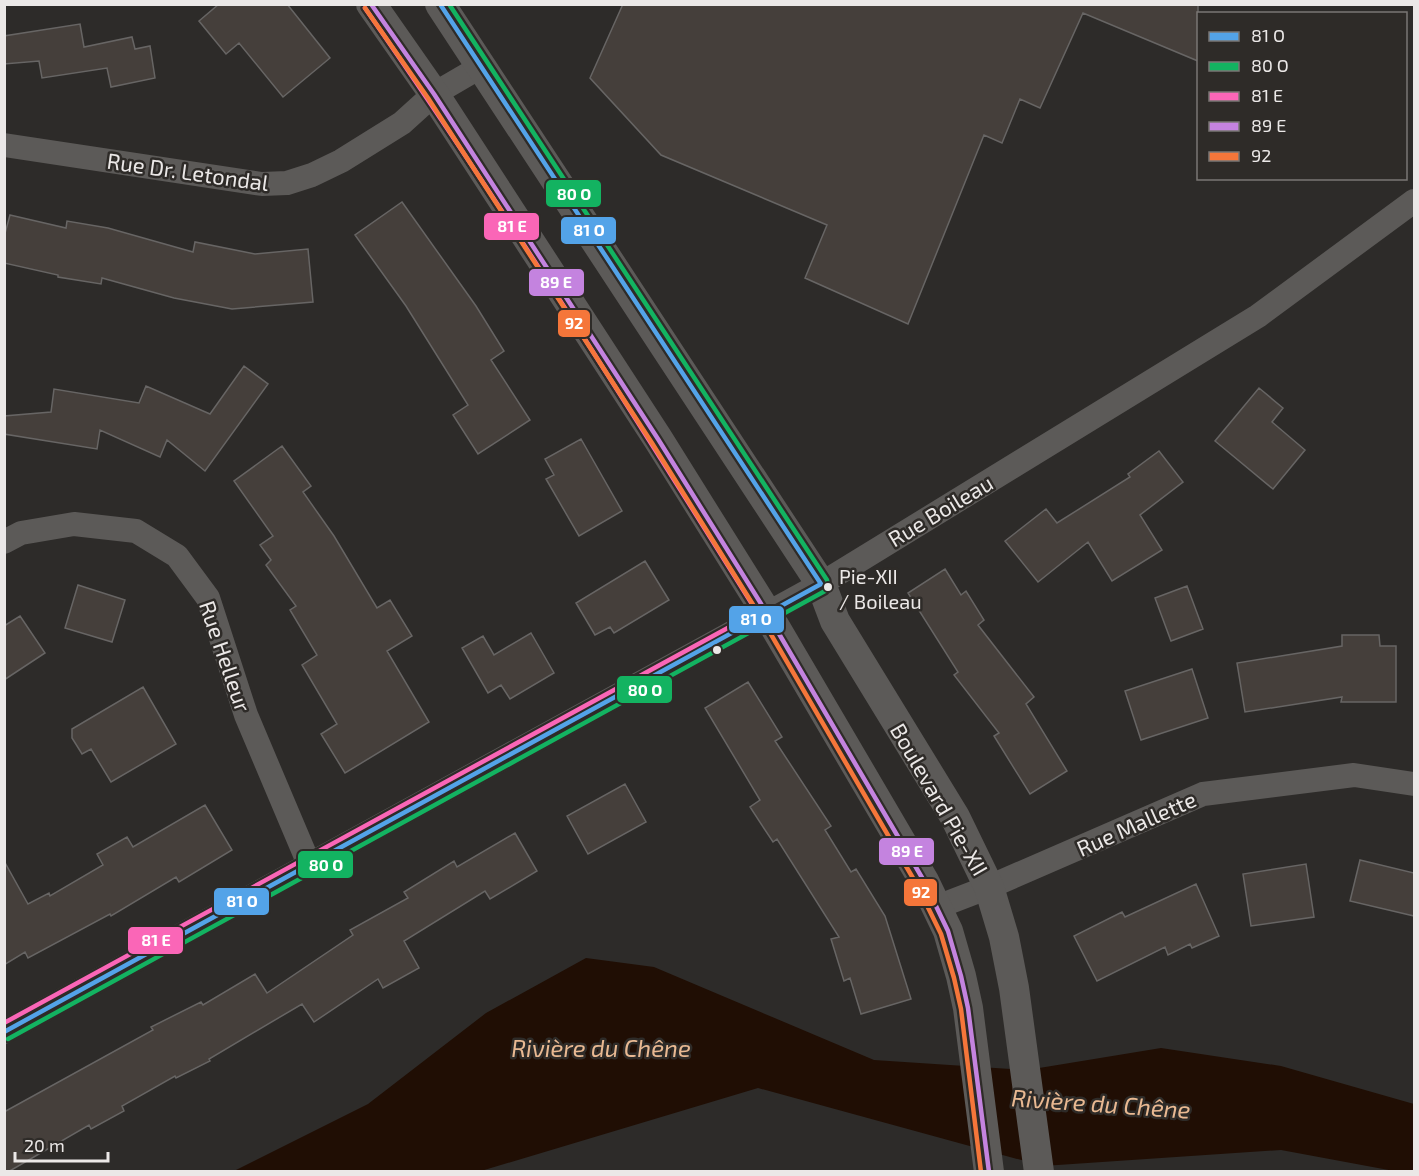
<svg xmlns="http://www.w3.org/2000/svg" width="1419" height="1176" viewBox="0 0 1419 1176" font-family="'Exo 2',sans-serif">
<rect width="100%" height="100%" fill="#2d2b29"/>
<!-- water -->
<path fill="#200e04" d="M586,958L654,967L874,1060L1027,1070L1161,1048L1281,1066L1414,1104V1171H1394L1281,1150L1043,1166L758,1088L481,1171L232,1172L368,1104L486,1013Z"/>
<!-- building -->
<path fill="#453f3b" stroke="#676564" stroke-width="1.5" d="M219,4H287L330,58L283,97L239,43L226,54L199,21Z
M623,4H1198V61L1083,13L1040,108L1020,99L1002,143L984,135L908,324L805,278L827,225L661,155L590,78Z
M80,24L84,47L132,37L135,49L150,46L155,78L111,87L107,68L42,78L39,61L4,64V36Z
M402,202L476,306L504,351L491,360L530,420L478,454L453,415L468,405L406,306L355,235Z
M10,215L66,228L67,221L108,228L193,252L195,242L255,254L308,249L313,302L232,309L174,298L102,278L101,284L58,277V275L4,263V237Z
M244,366L268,384L205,471L167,440L160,457L100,430L97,449L4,434V416L51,412L54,389L139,403L146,386L210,414Z
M1259,388L1283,408L1272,422L1305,450L1273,489L1215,441Z
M581,439L622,511L579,536L546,479L554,475L545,459Z
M282,446L311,486L303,492L334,536L377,608L390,600L412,636L387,651L429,722L345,773L321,734L337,724L302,665L317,655L290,610L296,606L266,565L271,560L260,545L273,536L234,481Z
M1159,451L1183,482L1140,515L1162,550L1112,581L1088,542L1038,582L1005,541L1046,509L1057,523L1130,477L1128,474Z
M645,561L669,600L614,633L610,627L595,635L576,603Z
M945,569L961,595L966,591L984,620L978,625L1034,697L1026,704L1067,771L1030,794L994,736L999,733L954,675L958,672L908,593Z
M78,585L125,600L112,642L65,628Z
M1187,586L1203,629L1171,641L1155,598Z
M20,616L45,653L4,680V626Z
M531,633L554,673L510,699L501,685L488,693L462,648L483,636L494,655Z
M1342,635H1379L1380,646H1396V702H1341L1342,697L1245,712L1237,663L1342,646Z
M1192,669L1208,718L1141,740L1125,691Z
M748,682L782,737L775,741L831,826L825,830L851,872L856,869L885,916L911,999L861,1014L850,978L844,981L831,939L839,937L777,839L773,842L750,807L760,800L705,708Z
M143,687L176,744L111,782L91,749L82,754L72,738V729Z
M625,784L646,822L588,854L567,816Z
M205,805L232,850L179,882L176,877L111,916L110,914L28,958L25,952L4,965V861L28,904L49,893L50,896L103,865L97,854L127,837L133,847Z
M515,833L537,871L490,899L485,891L404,941L419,968L383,988L378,979L314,1022L302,1004L209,1059L210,1061L176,1078L175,1076L122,1106L124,1111L91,1129L89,1125L8,1172H4V1112L153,1030L151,1027L201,1002L203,1005L255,974L267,993L353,935L350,930L408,898L404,892L454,861L457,867Z
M1360,860L1414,873V916L1350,901Z
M1306,864L1314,917L1251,926L1243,874Z
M1196,884L1219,936L1192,948L1190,944L1168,955L1165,947L1097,981L1074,936L1122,912L1125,917Z"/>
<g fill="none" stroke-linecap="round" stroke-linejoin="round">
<!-- minor -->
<path stroke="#5c5a58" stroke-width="24" d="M4,145L262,184L287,183L312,175L341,161L402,123L434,94L482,66
M4,542L21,533L74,524L136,531L177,556L208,598L246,715L309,864
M937,907L989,887L1203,794L1354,775L1414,784
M4,1032L821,584L1258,316L1414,201"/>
<!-- tertiary -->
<path stroke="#5c5a58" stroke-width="30" d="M371,4L434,94L658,439L768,615L924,881L948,931L961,976L968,1008L989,1172
M440,4L821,584L835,621L955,817L989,887L1004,937L1014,988L1039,1172"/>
<defs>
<path id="bus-1" d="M4,1032L821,584L440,4"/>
<path id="bus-2" d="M8,1039L825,591L828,587L827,580L449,4"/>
<path id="bus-3" d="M4,1023L757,612C630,409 502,205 365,8"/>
<path id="bus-4" d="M371,4L434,94L658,439L768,615L924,881L948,931L961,976L968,1008L989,1172"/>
<path id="bus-5" d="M365,8L428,98L652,443L762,619L917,885L941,934L954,978L961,1009L981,1172"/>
</defs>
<!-- bus-1 casing -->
<use href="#bus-1" stroke="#2e2b28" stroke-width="9"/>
<!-- bus-2 casing -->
<use href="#bus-2" stroke="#2e2b28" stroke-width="9"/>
<!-- bus-3 casing -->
<use href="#bus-3" stroke="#2e2b28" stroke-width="9"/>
<!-- bus-4 casing -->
<use href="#bus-4" stroke="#2e2b28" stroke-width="9"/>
<!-- bus-5 casing -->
<use href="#bus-5" stroke="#2e2b28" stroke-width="9"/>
<!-- bus-1 -->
<use href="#bus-1" stroke="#53a3e8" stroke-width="4.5"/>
<!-- bus-2 -->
<use href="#bus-2" stroke="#13b361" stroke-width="4.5"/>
<!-- bus-3 -->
<use href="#bus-3" stroke="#fa66b7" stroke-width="4.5"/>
<!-- bus-4 -->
<use href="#bus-4" stroke="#c483df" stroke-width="4.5"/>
<!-- bus-5 -->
<use href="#bus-5" stroke="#f5763a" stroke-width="4.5"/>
</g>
<!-- markers -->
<g fill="#ebe8e7" stroke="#2e2b28" stroke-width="2">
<circle cx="828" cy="587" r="5"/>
<circle cx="717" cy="650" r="5"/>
</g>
<g text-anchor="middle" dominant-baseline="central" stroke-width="5" stroke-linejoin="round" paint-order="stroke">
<!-- bus labels -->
<g font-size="20" fill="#ebe8e7" stroke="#2e2b28" text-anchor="start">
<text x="839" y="576">Pie-XII<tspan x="839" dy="25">/ Boileau</tspan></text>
</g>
<!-- street labels -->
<g font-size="22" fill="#ebe8e7" stroke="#2e2b28">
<text transform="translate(188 171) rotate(8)">Rue Dr. Letondal</text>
<text transform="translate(940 510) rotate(-31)">Rue Boileau</text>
<text transform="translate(226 656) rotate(71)">Rue Helleur</text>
<text transform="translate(940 799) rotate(60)">Boulevard Pie-XII</text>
<text transform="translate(1136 823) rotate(-24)">Rue Mallette</text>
</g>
<!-- water labels -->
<g font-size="24" font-style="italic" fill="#e9b992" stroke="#2e2b28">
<text x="601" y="1047">Rivière du Chêne</text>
<text transform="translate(1101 1103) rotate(4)">Rivière du Chêne</text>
</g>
</g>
<g stroke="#2e2b28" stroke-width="2">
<rect x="545" y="179" width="57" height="29" rx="6" fill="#13b361"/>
<rect x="483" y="212" width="57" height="29" rx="6" fill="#fa66b7"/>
<rect x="560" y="216" width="57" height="29" rx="6" fill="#53a3e8"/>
<rect x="528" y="268" width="57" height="29" rx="6" fill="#c483df"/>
<rect x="557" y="309" width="34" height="29" rx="6" fill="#f5763a"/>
<rect x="728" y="605" width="57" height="29" rx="6" fill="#53a3e8"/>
<rect x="616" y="675" width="57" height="29" rx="6" fill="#13b361"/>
<rect x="878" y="837" width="57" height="29" rx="6" fill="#c483df"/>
<rect x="297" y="850" width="57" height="29" rx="6" fill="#13b361"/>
<rect x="903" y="878" width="35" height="29" rx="6" fill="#f5763a"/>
<rect x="213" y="887" width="57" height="29" rx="6" fill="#53a3e8"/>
<rect x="127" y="926" width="57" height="29" rx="6" fill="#fa66b7"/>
</g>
<g font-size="16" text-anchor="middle" font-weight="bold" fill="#fff">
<text x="574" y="200">80 O</text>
<text x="512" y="232">81 E</text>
<text x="589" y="236">81 O</text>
<text x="556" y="288">89 E</text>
<text x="574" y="329">92</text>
<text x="756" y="625">81 O</text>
<text x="645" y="696">80 O</text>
<text x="907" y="857">89 E</text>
<text x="326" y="871">80 O</text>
<text x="921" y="898">92</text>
<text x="242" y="907">81 O</text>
<text x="156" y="946">81 E</text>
</g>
<!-- border -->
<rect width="1419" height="1176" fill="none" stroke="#ebe8e7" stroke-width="12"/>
<!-- legend -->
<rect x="1197" y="12" width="210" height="168" fill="#2e2b28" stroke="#7a7774" stroke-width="1.5"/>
<rect x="1209" y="32" width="30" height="9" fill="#53a3e8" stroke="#7a7774" stroke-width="1.5"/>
<text x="1251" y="42" font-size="18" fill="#ebe8e7">81 O</text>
<rect x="1209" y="62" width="30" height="9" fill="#13b361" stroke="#7a7774" stroke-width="1.5"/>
<text x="1251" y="72" font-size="18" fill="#ebe8e7">80 O</text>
<rect x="1209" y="92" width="30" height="9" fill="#fa66b7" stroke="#7a7774" stroke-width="1.5"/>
<text x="1251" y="102" font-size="18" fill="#ebe8e7">81 E</text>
<rect x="1209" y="122" width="30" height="9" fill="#c483df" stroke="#7a7774" stroke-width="1.5"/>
<text x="1251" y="132" font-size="18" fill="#ebe8e7">89 E</text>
<rect x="1209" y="152" width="30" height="9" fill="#f5763a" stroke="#7a7774" stroke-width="1.5"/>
<text x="1251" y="162" font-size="18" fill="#ebe8e7">92</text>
<!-- scale -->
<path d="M15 1152v9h93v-9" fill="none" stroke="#ebe8e7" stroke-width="3"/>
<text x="24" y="1152" font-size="18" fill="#ebe8e7" stroke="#2e2b28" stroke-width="4.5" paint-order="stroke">20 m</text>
</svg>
